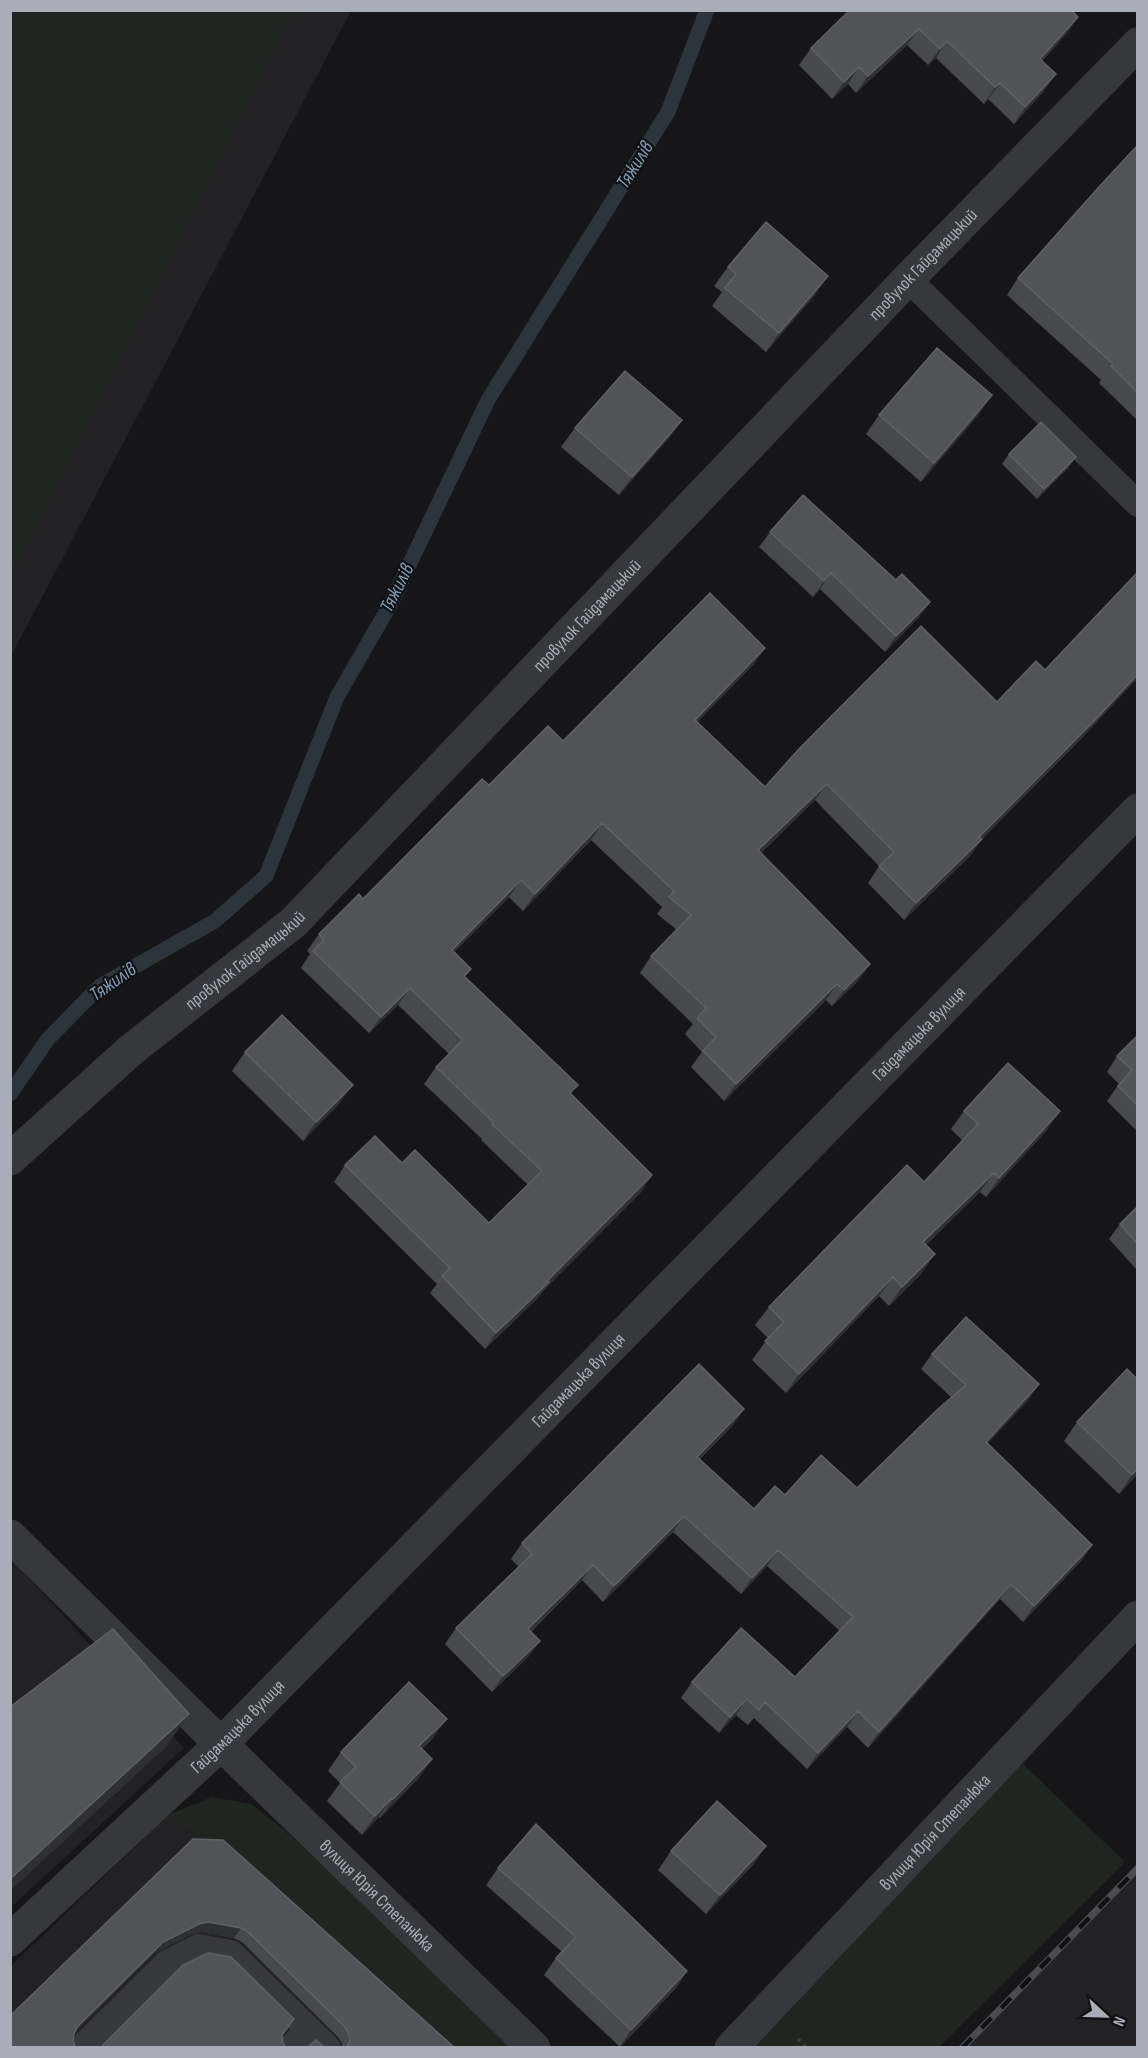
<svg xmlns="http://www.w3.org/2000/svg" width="1148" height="2058" viewBox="0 0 1148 2058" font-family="'Sofia Sans Condensed',sans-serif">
<rect width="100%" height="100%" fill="#161618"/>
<!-- built -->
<path fill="#222225" d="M11,11H351L11,656Z
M10,1557L184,1748L11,1907H10Z
M168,1815L216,1850L437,2048H11V1966Z
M1137,1868V2047H962Z"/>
<!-- green -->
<path fill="#1e261f" d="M11,10L293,11L11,574L10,11Z
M1021,1762L1125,1862L939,2047L746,2048Z
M212,1797L251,1804L282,1828L517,2047H437L216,1850L168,1815Z"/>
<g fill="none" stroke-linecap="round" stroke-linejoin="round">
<!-- stream -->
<path stroke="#2c353c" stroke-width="15" d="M10,1094L48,1039L100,986L215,921L266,876L337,697L390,605L488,400L668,112L707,10"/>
<!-- path -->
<path stroke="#3d3f44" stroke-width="4" stroke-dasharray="3 4.5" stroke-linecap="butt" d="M798,2039L806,2048"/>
<!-- lane -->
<path stroke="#37383d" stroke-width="26" d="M908,279L1138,504
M81,2048L167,1963L199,1947L231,1953L328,2048
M290,2048L309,2029"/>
<!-- street -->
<g stroke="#37383d" stroke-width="33">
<path id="s1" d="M10,1159L131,1050L293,923L908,279L1138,44"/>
<path id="s2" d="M10,1536L221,1744L534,2048"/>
<path id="s3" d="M10,1940L221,1744L1138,810"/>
<path id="s4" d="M731,2048L1138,1617"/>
</g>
<defs>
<path id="rail" d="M962,2048L1138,1868"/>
</defs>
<!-- rail casing -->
<use href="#rail" stroke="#4a4c52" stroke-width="7"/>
<!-- rail -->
<use href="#rail" stroke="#111113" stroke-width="4.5" stroke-dasharray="14" stroke-linecap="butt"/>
</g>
<!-- wall -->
<path fill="#47494d" d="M850,10H1074L1072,12L1067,33L1042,61L1044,91L1014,124L988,99L984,104L936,58L928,65L907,45L856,93L848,84L832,99L799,65L811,48Z
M1137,146V420L1099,383L1101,380L1007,295L1018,278Z
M728,267L815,295L766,352L712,306L722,292L714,286Z
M979,414L921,482L866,434L879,415Z
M682,420L668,439L619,495L561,447L575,428Z
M1009,454L1069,467L1037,499L1002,464Z
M770,532L896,580L930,602L919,617L885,652L820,589L813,597L759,547Z
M765,648L753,665L697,722L765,787L997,702L1084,736L981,840L970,856L904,920L868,883L879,866L815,800L761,853L870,964L858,981L832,1006L826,1000L724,1101L691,1067L702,1052L685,1034L693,1024L640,973L651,956L677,930L657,914L662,907L591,840L523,911L509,897L454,952L471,969L465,977L571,1094L652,1175L641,1192L543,1291L537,1299L485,1349L430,1293L437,1284L334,1182L345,1165L402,1163L489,1223L528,1185L481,1140L482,1139L424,1084L436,1067L449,1054L398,1005L369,1033L301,968L310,954L307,951L319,934L363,899L489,785L563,741Z
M1137,1036V1131L1107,1101L1119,1084L1107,1072L1117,1056Z
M245,1052L339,1104L303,1141L232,1071Z
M964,1111L1047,1130L986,1197L980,1192L926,1245L922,1273L889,1306L879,1296L786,1393L752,1360L768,1338L755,1325L769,1307L924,1182L962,1140L951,1129Z
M1137,1207V1270L1109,1239L1120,1224Z
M932,1354L1039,1384L1028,1400L987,1444L1092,1545L1081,1561L1023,1622L1000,1599L868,1748L847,1727L807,1769L754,1718L748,1725L736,1715L719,1733L681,1698L692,1682L795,1677L840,1631L767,1566L741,1594L673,1532L603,1602L582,1580L531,1632L540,1641L529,1656L492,1692L445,1644L456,1628L519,1567L511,1559L522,1543L744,1409L733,1425L700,1459L754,1509L785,1495L857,1488L952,1398L921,1369Z
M1077,1422L1137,1475L1119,1494L1064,1441Z
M433,1738L422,1749L419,1778L380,1818L379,1817L362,1835L327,1801L340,1783L328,1771L341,1752Z
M193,1839L455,2048H342V2043L338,2037L242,1942L234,1938L201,1932L192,1934L156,1952L10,2048Z
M766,1846L753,1865L706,1914L658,1870L671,1851Z
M498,1868L687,1971L676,1988L620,2047L544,1975L556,1958L562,1952L486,1885Z"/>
<!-- shaded-wall -->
<path fill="#2f3033" d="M1078,17L1067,33L1028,75L1040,59Z
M919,29L907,45L856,93L868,76Z
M947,41L936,58L928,65L940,49Z
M859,67L848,84L832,99L844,82Z
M1056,74L1044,91L1014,124L1025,107Z
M1000,83L988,99L984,104L995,87Z
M828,276L815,295L766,352L779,333Z
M992,395L979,414L921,482L934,463Z
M682,420L668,439L619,495L632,477Z
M1076,457L1069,467L1037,499L1044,489Z
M831,573L820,589L813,597L824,581Z
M930,602L919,617L885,652L896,636Z
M765,648L753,665L683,737L695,720Z
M1137,675V679L1084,736L981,840L970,856L904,920L916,903L979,837Z
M827,784L815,800L746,867L758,850Z
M602,823L591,840L523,911L535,894Z
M521,880L509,897L440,966L452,950Z
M870,964L858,981L832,1006L844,990Z
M837,984L826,1000L724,1101L736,1084Z
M410,988L398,1005L369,1033L381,1017Z
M353,1085L339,1104L303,1141L316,1122Z
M1060,1111L1047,1130L986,1197L999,1178Z
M994,1173L980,1192L910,1261L923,1242Z
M652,1175L641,1192L543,1291L537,1299L485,1349L496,1333Z
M935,1254L922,1273L889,1306L902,1287Z
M893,1277L879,1296L786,1393L799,1374Z
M1039,1384L1028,1400L975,1457L986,1442Z
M744,1409L733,1425L686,1472L697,1457Z
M1137,1469V1475L1119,1494L1132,1475Z
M684,1516L673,1532L603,1602L614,1586Z
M1092,1545L1081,1561L1023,1622L1034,1606Z
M778,1550L767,1566L741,1594L752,1578Z
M593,1565L582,1580L517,1645L528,1629Z
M1011,1584L1000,1599L868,1748L879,1732Z
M540,1641L529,1656L492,1692L503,1676Z
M747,1699L736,1715L719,1733L730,1717Z
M858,1711L847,1727L807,1769L818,1753Z
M189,1714L166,1747L10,1891V1879Z
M447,1719L433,1738L406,1765L419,1746Z
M432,1759L419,1778L380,1818L393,1799Z
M392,1798L379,1817L362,1835L375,1816Z
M766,1846L753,1865L706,1914L720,1895Z
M208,1922L241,1928L234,1938L201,1932L192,1934L156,1952L70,2037L77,2027L163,1942L199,1924Z
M687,1971L676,1988L620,2047L631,2030Z"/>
<!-- building -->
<path fill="#525359" stroke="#5f6168" stroke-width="1.5" d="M850,10H1071L1078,17L1040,59L1056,74L1025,107L1000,83L995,87L947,41L940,49L919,29L868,76L859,67L844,82L811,48Z
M1137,146V392L1111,366L1113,364L1018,278L1098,188Z
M766,222L828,276L779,333L725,288L736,274L728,267Z
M937,348L992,395L934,463L879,415Z
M625,371L682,420L632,477L575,428Z
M1041,422L1076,457L1044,489L1009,454Z
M803,495L896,580L902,574L930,602L896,636L831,573L824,581L770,532Z
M1137,573V675L1096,719L979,837L982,839L916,903L879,866L894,852L827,784L758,850L870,964L844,990L837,984L736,1084L703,1051L716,1037L697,1018L706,1008L651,956L691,915L669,897L674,891L602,823L535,894L521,880L452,950L471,969L464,976L578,1085L570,1093L652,1175L547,1281L549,1282L496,1333L442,1276L450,1268L345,1165L375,1136L402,1163L415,1150L489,1223L542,1171L492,1124L493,1122L436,1067L463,1040L410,988L381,1017L313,951L324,940L319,934L359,894L363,899L482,779L489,785L548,726L563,741L710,593L765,648L695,720L765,787L798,750L921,626L997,702L1036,661L1045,670Z
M282,1015L353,1085L316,1122L245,1052Z
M1137,1036V1105L1118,1086L1132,1070L1117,1056Z
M1008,1063L1060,1111L999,1178L994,1173L923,1242L935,1254L902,1287L893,1277L799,1374L765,1341L784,1322L769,1307L907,1165L924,1182L978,1124L964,1111Z
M1137,1207V1243L1120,1224Z
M966,1317L1039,1384L986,1442L1092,1545L1034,1606L1011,1584L879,1732L858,1711L818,1753L765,1702L759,1710L747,1699L730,1717L692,1682L741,1628L795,1677L853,1617L778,1550L752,1578L684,1516L614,1586L593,1565L528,1629L540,1641L503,1676L456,1628L532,1554L522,1543L699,1364L744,1409L697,1457L754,1509L775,1486L785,1495L821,1455L857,1488L938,1409L966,1385L932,1354Z
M1127,1369L1137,1379V1469L1132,1475L1077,1422Z
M113,1629L189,1714L10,1879V1707Z
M409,1682L447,1719L419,1746L432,1759L393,1799L392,1798L375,1816L340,1782L356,1767L341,1752Z
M717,1801L766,1846L720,1895L671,1851Z
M536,1824L687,1971L631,2030L556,1958L576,1937L498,1868Z
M193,1839L223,1840L455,2048H346L350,2041L349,2034L345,2027L248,1932L241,1928L208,1922L199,1924L163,1942L77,2027L74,2034L73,2041L76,2048H10V2016Z
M208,1953L231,1957L294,2019L282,2035L283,2043L286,2048H100L183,1965Z
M316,2040L325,2048H307Z"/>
<g text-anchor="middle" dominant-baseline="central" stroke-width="4.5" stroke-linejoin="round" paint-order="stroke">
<!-- street labels -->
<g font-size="18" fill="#a8adb8" stroke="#111113">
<text stroke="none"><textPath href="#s1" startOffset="1280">провулок Гайдамацький</textPath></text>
<text stroke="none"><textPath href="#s1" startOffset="794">провулок Гайдамацький</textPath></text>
<text stroke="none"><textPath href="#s1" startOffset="308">провулок Гайдамацький</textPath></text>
<text stroke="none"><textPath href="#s3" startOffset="1284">Гайдамацька вулиця</textPath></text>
<text stroke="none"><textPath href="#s3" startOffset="798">Гайдамацька вулиця</textPath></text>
<text stroke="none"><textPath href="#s3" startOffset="312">Гайдамацька вулиця</textPath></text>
<text stroke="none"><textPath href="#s4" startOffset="297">вулиця Юрія Степанюка</textPath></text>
<text stroke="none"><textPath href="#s2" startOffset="514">вулиця Юрія Степанюка</textPath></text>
</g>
<!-- water labels -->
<g font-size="20" font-style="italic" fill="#7f9bb3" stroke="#111113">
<text transform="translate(635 165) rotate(-58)">Тяжилів</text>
<text transform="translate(397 588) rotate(-63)">Тяжилів</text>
<text transform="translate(113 982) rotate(-35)">Тяжилів</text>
</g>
</g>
<!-- border -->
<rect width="1148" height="2058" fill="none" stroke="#a8adb8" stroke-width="24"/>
<!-- north arrow -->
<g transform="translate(1106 2016) rotate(112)" stroke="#111113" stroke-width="4.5" paint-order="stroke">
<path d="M0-4.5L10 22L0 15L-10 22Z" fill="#a8adb8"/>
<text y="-9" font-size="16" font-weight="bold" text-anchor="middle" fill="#a8adb8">N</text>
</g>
</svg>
